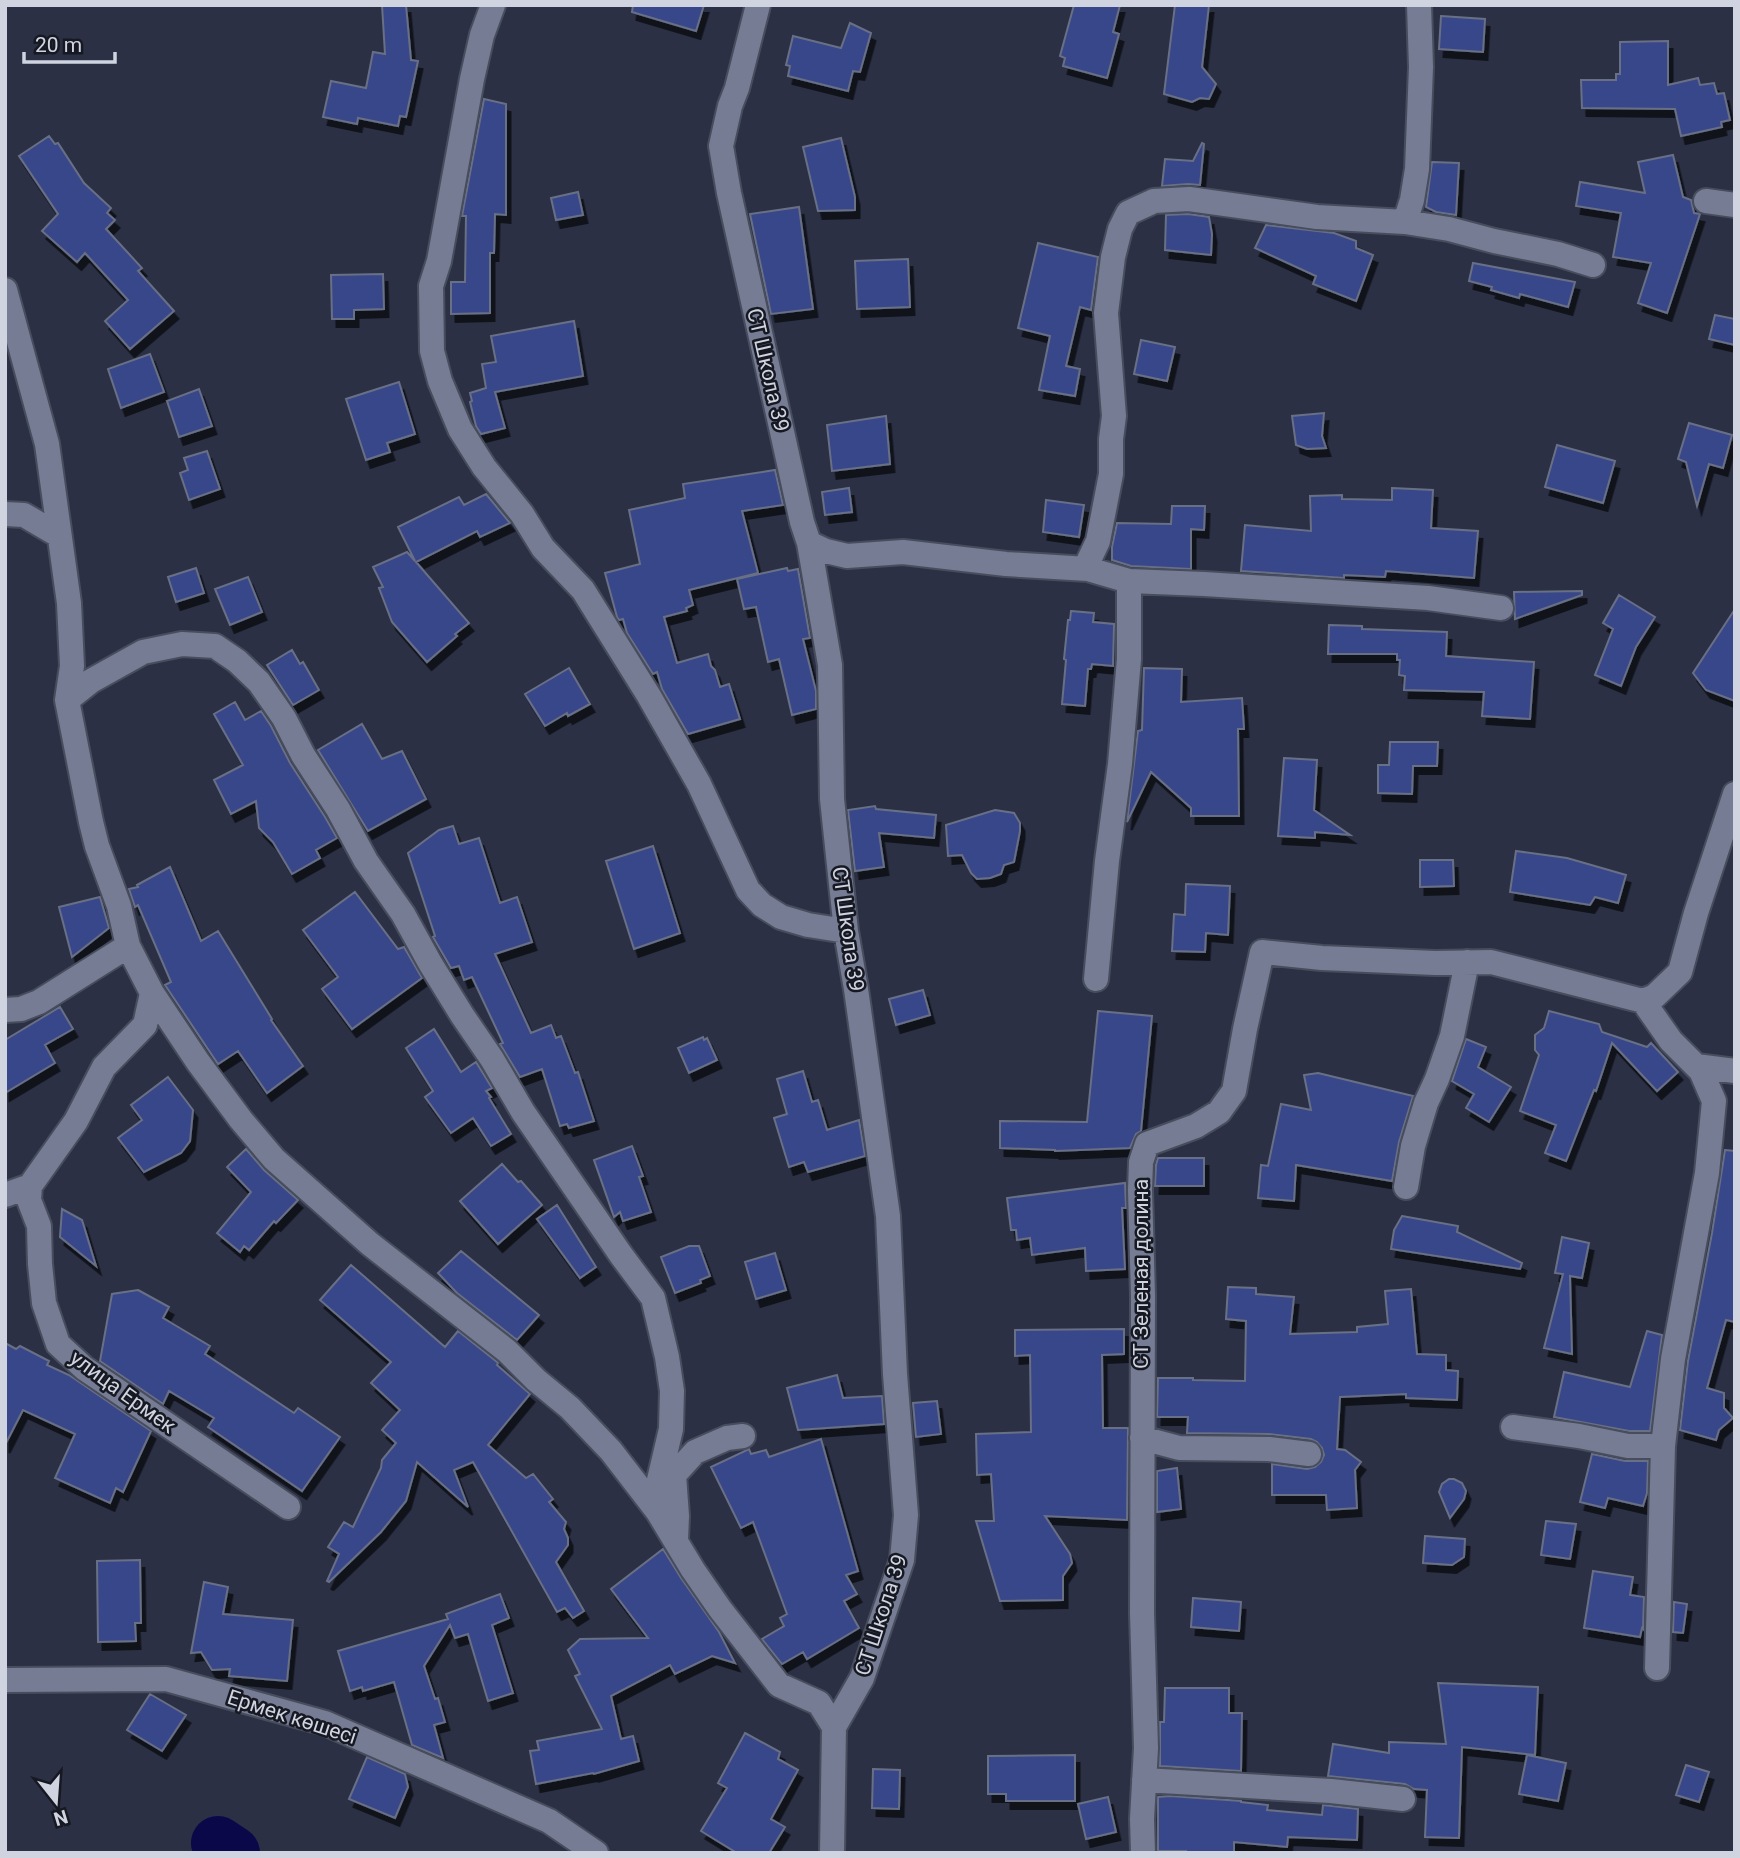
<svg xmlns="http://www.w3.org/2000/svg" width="1740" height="1858" viewBox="0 0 1740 1858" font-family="Roboto,sans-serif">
<defs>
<filter id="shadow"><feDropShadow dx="4.5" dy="8" stdDeviation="0" flood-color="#0009"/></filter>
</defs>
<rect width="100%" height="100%" fill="#2b3044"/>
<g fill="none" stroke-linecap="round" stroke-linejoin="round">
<!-- river -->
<path stroke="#0b0849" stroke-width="54" d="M218,1843L233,1853"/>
</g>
<!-- building -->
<path fill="#394689" stroke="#686f86" stroke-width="2" filter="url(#shadow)" d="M382,5H406L411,60L418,61L406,117L400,116L398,126L358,118L357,124L323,117L331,81L366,88L373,52L385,54Z
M633,5H704L696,31L632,12Z
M1074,5H1120L1113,32L1119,34L1107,78L1063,66L1065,58L1060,56Z
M1175,5H1209L1202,67L1216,84L1209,99L1200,98L1192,102L1164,94Z
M1441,16L1485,19L1483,52L1439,49Z
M850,23L871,33L860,72L853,71L848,91L788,76L790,66L786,65L793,36L841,48Z
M1668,41V85L1698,78L1700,85L1714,83L1717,94L1724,93L1730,120L1721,122L1722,127L1681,136L1675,109L1582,108L1581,80H1616V74H1620V42Z
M484,99L506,104V215L495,214L494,253H490V313L451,314V282H465L466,216H462Z
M49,136L55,144L58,143L84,183L111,208L107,213L115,220L106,229L142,268L138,271L174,311L130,349L105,321L128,300L85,253L77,262L42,231L58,214L19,156Z
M841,138L855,197V210L818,211L803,147Z
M1202,143L1204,144L1200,185L1188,184L1162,186L1165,159L1193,161Z
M1673,155L1683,197L1691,200L1694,213L1700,214L1667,313L1638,303L1651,263L1613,257L1621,213L1576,206L1580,182L1645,193L1638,162Z
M1432,162L1459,163L1456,215L1436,212L1426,207Z
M578,192L583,215L556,220L551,198Z
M799,207L813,309L771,314L750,214Z
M1188,214L1209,217L1212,234L1211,255L1165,250L1166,215Z
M1266,225L1334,233L1356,241V248L1373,255L1356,301L1313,284L1316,276L1255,248Z
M1038,243L1098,257L1091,310L1080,307L1066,366L1080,369L1075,396L1039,390L1050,336L1018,328Z
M908,259L910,307L857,309L855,261Z
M1473,263L1575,282L1568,307L1520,294L1519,298L1491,290L1492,287L1469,281Z
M383,274L384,309L354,310V319H332L331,275Z
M1715,315L1735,319V345L1709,339Z
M574,321L583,376L495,392L505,428L481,434L476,426L470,402L472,401L470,393L486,388L482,364L496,362L491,336Z
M1141,340L1175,347L1167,381L1134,374Z
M150,354L164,392L121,408L108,369Z
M399,382L415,434L387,443L390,452L366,460L346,399Z
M199,389L212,426L179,437L167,401Z
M1324,413L1322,436L1326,448L1307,449L1296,445L1292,416Z
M886,416L890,464L832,471L827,425Z
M1689,423L1732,435L1723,468L1709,464L1697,506L1686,462L1678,459Z
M1557,445L1615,461L1603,503L1545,487Z
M207,451L220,489L189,500L180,473L188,470L184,458Z
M775,470L783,505L742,511L758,573L689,590L693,605L686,608L687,611L664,617L677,663L708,654L711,666L715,670L720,687L729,684L740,719L688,734L662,689L657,672L653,674L627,633L623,619L619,620L617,617L605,573L640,564L629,510L685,498L683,484Z
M849,488L852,512L825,515L822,492Z
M1392,488L1433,490L1431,528L1478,531L1474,578L1386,571L1385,577L1344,575V578L1241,571L1245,525L1311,531L1310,496L1342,495V499L1392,500Z
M486,494L510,523L480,537L477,531L416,562L469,623L455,634L457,636L427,662L392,622L379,588L383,587L373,567L407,552L415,561L398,527L459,497L464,505Z
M1046,500L1084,505L1079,537L1043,532Z
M1172,506H1205L1204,530L1191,529V569L1131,566L1112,560V547L1117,523L1171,524Z
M196,568L204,593L176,602L168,577Z
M787,568L788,571L798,569L810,638L803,639L816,691V709L792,715L779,659L768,662L756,607L744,609L737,579Z
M248,577L262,612L230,625L215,589Z
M1582,591V595L1515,619L1514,592Z
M1619,595L1655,617L1636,647L1621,686L1595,675L1613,629L1603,623Z
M1735,609V701L1706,690L1693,673Z
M1071,611L1094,613L1093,622L1114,624L1113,666L1092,664L1091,669H1088L1085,706L1062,704L1066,660L1064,659L1068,620H1070Z
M1329,625L1362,626V629L1447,632L1446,656L1534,662L1530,719L1482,716L1484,692L1404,690L1405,676L1399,675L1400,660H1397V654H1328Z
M292,650L300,664L303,662L319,690L293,705L267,665Z
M569,668L590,704L568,716L567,713L545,726L525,694Z
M1144,668L1182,669L1181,702L1242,698L1244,729H1238L1239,816H1191V808L1151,772L1127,822L1138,731L1142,730Z
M235,702L245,720L261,711L271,726L290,763L325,817L337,838L316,850L320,858L292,874L273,842L259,828L256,801L231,814L214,780L243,765L214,714Z
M362,724L382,759L402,751L426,799L368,831L318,750Z
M1390,742H1438L1437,766H1413L1412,794L1378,793V765H1389Z
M1284,758L1317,760L1314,810L1350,835L1315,832V838L1278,836Z
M875,806L876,809L936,815L934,838L879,833L884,867L855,871L848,810Z
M995,810L1014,813L1020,823V831L1014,862L1004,865L1001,874L990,878L977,879L971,873L962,855L948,856L946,825Z
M453,826L459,844L479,838L500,903L517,897L532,942L495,954L531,1033L551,1025L556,1038L561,1036L575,1073L578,1072L594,1121L569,1128L567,1124L560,1126L542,1069L520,1077L500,1044L503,1043L472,977L464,980L459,966L451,968L433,937L435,936L408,853L439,830Z
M653,846L680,933L634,949L606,861Z
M1516,851L1567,858L1626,875L1618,903L1595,897L1590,905L1510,892Z
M1420,860H1453L1454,886L1420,887Z
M170,867L201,941L218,931L272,1019L271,1020L303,1066L267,1093L238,1051L218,1064L165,985L171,982L138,905L135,907L129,889L138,887L137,885Z
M1186,884L1230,886L1228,935L1206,933L1205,952L1172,951L1174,914L1185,915Z
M355,892L398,949L404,947L422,978L352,1029L322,989L338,977L303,930Z
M100,897L109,928L72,957L59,907Z
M923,990L930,1015L896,1025L889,999Z
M60,1007L73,1029L45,1045L55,1063L5,1093V1040Z
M1098,1011L1152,1016L1141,1131L1136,1134L1130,1148L1055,1151V1150L1000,1148V1121L1087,1122Z
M1549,1011L1599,1024L1602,1032L1647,1047L1651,1043L1678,1072L1657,1091L1612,1043L1596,1091L1594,1090L1566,1161L1545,1153L1556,1125L1520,1111L1539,1055L1535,1050V1035L1544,1028Z
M434,1029L461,1072L476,1062L492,1088L486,1091L491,1097L489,1098L511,1134L491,1146L473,1118L451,1133L425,1097L433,1091L406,1048Z
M703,1037L704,1040L707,1038L717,1060L689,1073L678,1048Z
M1466,1039L1486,1047L1478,1067L1511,1087L1489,1122L1466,1108L1474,1094L1452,1081Z
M803,1071L812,1102L818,1100L827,1130L859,1120L865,1156L808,1172L804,1162L789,1167L774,1118L787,1114L777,1079Z
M1318,1073L1413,1096L1399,1142L1392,1181L1296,1165L1294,1201L1258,1198L1261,1165L1268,1166L1281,1104L1311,1110L1304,1075Z
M168,1077L193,1110L190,1141L181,1153L144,1172L118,1138L142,1120L131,1105Z
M632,1146L643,1176L639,1177L651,1212L623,1221L620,1212L614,1217L594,1160Z
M246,1149L264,1170L298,1200L276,1223L274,1221L249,1250L244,1246L240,1252L217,1233L251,1192L227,1167Z
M1725,1150L1735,1151V1322L1726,1320L1707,1388L1724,1393V1408L1733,1418L1719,1430L1716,1440L1680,1430L1688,1361L1712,1233Z
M1158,1158H1204V1186H1155L1156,1165Z
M502,1164L518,1182L521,1181L542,1205L498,1244L460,1201Z
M1125,1183L1126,1208H1122L1125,1269L1086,1271L1085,1248L1032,1255L1030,1238L1017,1240L1016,1230H1011L1007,1198Z
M557,1205L596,1267L580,1278L537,1219Z
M62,1209L82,1220L96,1266L60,1237Z
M1402,1216L1458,1226L1457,1232L1522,1263L1520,1269L1391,1249L1394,1230Z
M1562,1237L1589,1243L1582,1278L1570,1276L1572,1354L1544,1348L1563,1274L1555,1273Z
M689,1246H699L710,1276L700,1280L701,1283L675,1293L661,1257Z
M461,1251L539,1315L517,1340L457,1293L438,1273Z
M775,1253L786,1290L756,1299L745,1262Z
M351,1265L445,1347L458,1331L497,1362L498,1363L497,1365L530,1394L488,1445L526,1478L533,1474L553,1499L549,1502L566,1522L564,1529L568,1538V1545L556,1562L584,1611L573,1618L565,1608L557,1612L473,1462L454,1470L468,1507L417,1462L406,1501L381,1532L329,1582L327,1581L339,1554L328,1547L344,1522L353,1527L381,1468L382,1460L396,1443L382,1430L400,1410L371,1383L391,1362L320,1300Z
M1228,1287L1256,1288V1294L1294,1297L1290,1334L1357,1332V1327L1388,1324L1385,1291L1411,1289L1417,1354L1446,1355V1370L1458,1371L1457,1400L1406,1398V1394L1340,1397L1337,1449L1345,1450L1361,1462L1355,1470L1357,1508L1327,1510L1326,1495H1272V1464L1307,1469L1315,1467L1321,1462L1324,1455L1322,1448L1317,1442L1311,1439L1269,1434L1187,1433L1188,1417H1157L1158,1378H1193V1380L1245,1381L1246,1321L1226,1319Z
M138,1290L169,1307L163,1318L210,1346L205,1354L294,1413L298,1408L340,1437L302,1491L208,1427L214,1418L169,1391L163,1404L100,1361L112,1294Z
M1124,1329V1354L1102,1355L1103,1428H1128L1127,1520L1045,1516L1070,1554L1072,1563L1063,1576V1600L1000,1601L976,1521H994L991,1474L977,1475L976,1434L1031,1432L1030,1355L1015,1356V1330Z
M1647,1331L1662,1335L1650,1431H1629L1554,1417L1564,1372L1630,1387Z
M5,1343L16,1349L20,1346L49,1361L47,1365L69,1375L151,1431L123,1492L116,1488L110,1503L55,1478L75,1434L23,1410L5,1445Z
M837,1375L843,1398L882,1396L884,1424L798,1430L787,1388Z
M937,1401L941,1434L916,1437L913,1403Z
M821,1439L858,1571L846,1575L857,1594L844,1601L859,1628L807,1659L803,1652L782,1664L762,1639L784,1626L780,1618L787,1614L753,1522L741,1528L711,1467L749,1449L751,1454L766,1450L769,1457Z
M1592,1454L1625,1461H1648L1647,1493L1643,1506L1608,1498L1605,1508L1580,1502Z
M1177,1468L1181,1509L1157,1512V1471Z
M1449,1479H1454L1462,1483L1466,1491L1464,1499L1450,1518L1439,1492L1442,1484Z
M1546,1521L1576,1524L1570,1559L1541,1555Z
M1425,1536L1465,1539L1464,1557L1452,1565L1423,1563Z
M663,1549L681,1578L719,1632L735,1663L712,1656L675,1674L670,1665L611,1696L621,1739L633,1736L639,1761L594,1774L593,1773L536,1784L530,1751L539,1750L537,1741L602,1729L575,1676L580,1674L568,1650L580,1639L648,1638L611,1589Z
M140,1560L141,1623H135L136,1641L98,1642L97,1561Z
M1593,1571L1633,1577L1630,1595L1644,1597L1643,1629L1642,1628L1640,1637L1584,1628Z
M204,1582L228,1587L223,1614L293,1620L287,1681L229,1676L230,1669L212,1670L201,1652L191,1653Z
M500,1594L509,1618L492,1625L513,1693L488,1701L468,1634L455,1638L450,1625L424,1666L435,1699L438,1698L445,1722L434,1725L443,1758L412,1745L394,1682L363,1691L362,1687L350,1691L338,1651L448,1619L446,1614Z
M1193,1598L1241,1602L1239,1631L1191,1627Z
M1674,1602L1687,1604L1683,1633L1673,1632Z
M1438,1683L1538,1687L1535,1755L1462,1747L1459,1838L1425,1837L1427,1790L1414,1789L1405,1784L1328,1776L1333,1744L1389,1753V1742L1446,1744Z
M1165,1688H1229V1713H1242L1241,1771L1160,1766V1722H1164Z
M150,1694L186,1715L162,1751L127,1730Z
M745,1733L780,1752L778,1759L798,1770L771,1819L785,1827L769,1853H737L701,1831L727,1788L718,1783Z
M1075,1755V1801H1006V1794H988V1756Z
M1527,1755L1566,1763L1558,1801L1519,1794Z
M367,1757L405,1774L408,1787L395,1818L349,1799Z
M1686,1765L1709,1772L1699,1802L1676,1795Z
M873,1769L900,1770L899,1809L872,1808Z
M1170,1796L1241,1801V1802L1268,1805L1267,1810L1322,1815L1323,1805L1358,1809L1357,1840L1288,1837L1287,1847L1234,1842V1852L1186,1853V1851H1158V1797Z
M1108,1797L1116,1832L1086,1839L1078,1804Z"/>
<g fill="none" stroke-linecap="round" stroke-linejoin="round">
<defs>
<path id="street" d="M493,5L482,35L472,79L439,261L431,286L432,351L440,381L460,429L484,467L522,514L543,548L583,590L649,696L699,784L748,890L762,905L781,917L808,925L846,931
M758,5L737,88L730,106L721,146L729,193L802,522L809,543L830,665L832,799L846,931L856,989L888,1216L895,1374L906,1515L902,1560L862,1678L834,1727L832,1853
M1706,201L1735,205
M1405,222L1412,200L1417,169L1421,67L1419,5
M5,290L47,444L69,603L72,666L67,700L91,822L97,846L119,906L128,946L152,993L198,1062L241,1120L274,1159L370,1244L507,1351L536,1380L570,1408L611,1451L658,1512L693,1570L720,1609L779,1685L819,1703L834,1727
M5,514L24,515L58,535
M809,543L826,551L847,556L903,552L1006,564L1088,569L1129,581L1204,584L1428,598L1501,608
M1088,569L1089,560L1098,541L1111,474V439L1114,416L1106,313L1113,257L1120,229L1128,213L1154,201L1189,199L1317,217L1405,222L1449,229L1494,241L1558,254L1593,265
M67,700L91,681L143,652L182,644L215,646L237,661L259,682L284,718L303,755L338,809L366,861L403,914L430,963L462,1015L492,1059L523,1112L621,1255L653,1298L667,1357L672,1391L671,1429L659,1480L658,1512
M1096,979L1107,861L1120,764L1129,659V581
M1643,1001L1671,1041L1701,1071L1714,1101L1707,1173L1673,1359L1663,1446L1657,1668
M5,1010L21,1009L39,1002L128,946
M1696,1066L1735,1071
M30,1186L29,1200L39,1226L40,1264L44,1303L58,1344L84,1368L288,1507
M1406,1187L1413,1146L1426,1103L1437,1079L1452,1036L1467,962
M5,1195L30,1186L76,1121L104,1067L145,1025L152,993
M1513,1427L1579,1436L1628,1446H1663
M1142,1438L1179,1448L1269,1449L1309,1454
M676,1540L677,1516L674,1475L695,1452L727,1438L743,1436
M5,1680L166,1679L325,1723L549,1821L596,1853
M1144,1780L1331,1791L1403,1799
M1143,1853L1142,1819L1146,1748L1142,1613L1143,1296L1140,1190L1141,1162L1147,1144L1196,1126L1219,1112L1234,1091L1245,1029L1262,952L1322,958L1435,963L1491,962L1643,1001L1655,996L1680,972L1696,913L1735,794"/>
</defs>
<!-- street casing -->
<use href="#street" stroke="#484d5d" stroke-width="28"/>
<!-- street -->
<use href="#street" stroke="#757c94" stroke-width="24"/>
</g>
<g text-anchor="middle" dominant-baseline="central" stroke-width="5" stroke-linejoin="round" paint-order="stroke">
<!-- street labels -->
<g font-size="21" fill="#d0d4e1" stroke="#161922">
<text transform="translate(768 370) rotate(77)">СТ Школа 39</text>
<text transform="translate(848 929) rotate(82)">СТ Школа 39</text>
<text transform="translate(1141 1274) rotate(-90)">СТ Зеленая долина</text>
<text transform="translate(123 1392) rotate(36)">улица Ермек</text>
<text transform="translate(881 1615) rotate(-72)">СТ Школа 39</text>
<text transform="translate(292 1717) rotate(18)">Ермек көшесі</text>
</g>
</g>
<!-- border -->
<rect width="1740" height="1858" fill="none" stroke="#d0d4e1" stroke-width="14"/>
<!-- north arrow -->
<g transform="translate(56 1802) rotate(163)" stroke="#161922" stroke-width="5" paint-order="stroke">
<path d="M0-5L12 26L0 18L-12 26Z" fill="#d0d4e1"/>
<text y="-10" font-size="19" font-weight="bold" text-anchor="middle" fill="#d0d4e1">N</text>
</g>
<!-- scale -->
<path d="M24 52v10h91v-10" fill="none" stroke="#d0d4e1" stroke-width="3.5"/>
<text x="35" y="52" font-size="21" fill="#d0d4e1" stroke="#161922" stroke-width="5" paint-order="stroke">20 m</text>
</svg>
